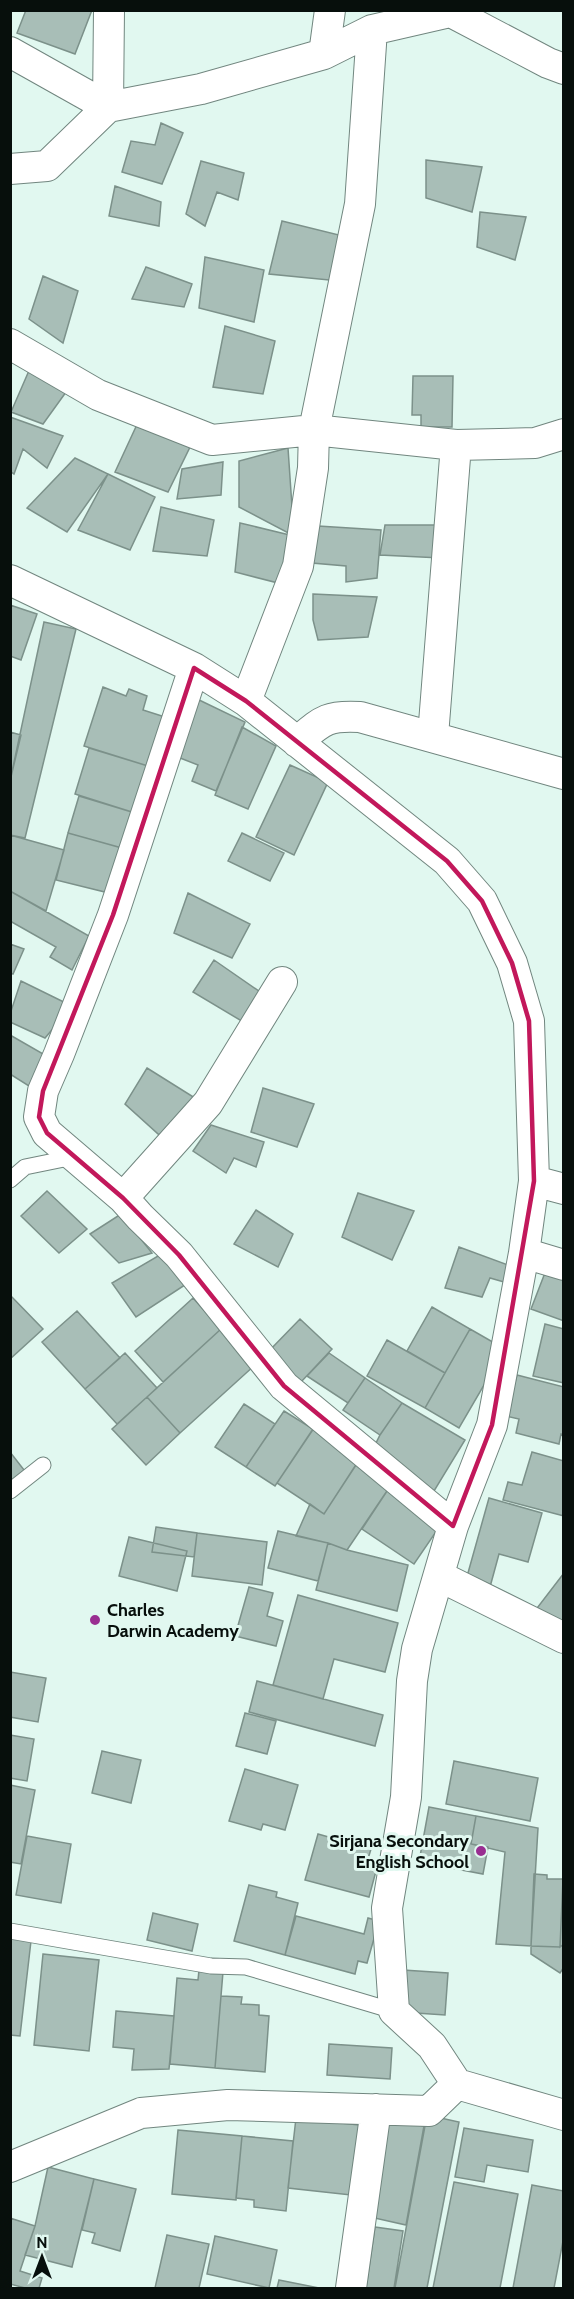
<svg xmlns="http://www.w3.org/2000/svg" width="574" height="2299" viewBox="0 0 574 2299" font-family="Cabin,sans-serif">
<rect width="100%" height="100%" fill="#e1f8f0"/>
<!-- building -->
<path fill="#a8beb7" stroke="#7c918a" stroke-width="1.5" d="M26,10H92L75,54L17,33Z
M161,123L183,133L162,184L122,172L131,141L155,145Z
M426,160L482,167L472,212L426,198Z
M201,161L244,173L238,200L217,192L205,226L186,214Z
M115,186L161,202L159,226L109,216Z
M480,212L526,217L515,260L477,247Z
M282,221L339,235V281L269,274Z
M205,257L264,270L254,322L199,308Z
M146,267L192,284L184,307L132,299Z
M43,276L78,291L63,343L29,319Z
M225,326L275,341L263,394L213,387Z
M31,366L69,388L43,424L11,412Z
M413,376H453L452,427H421V415H412Z
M10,417L63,436L47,468L23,449L14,474L10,471Z
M140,418L192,443L168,492L115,472Z
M288,448L294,536L239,507V461Z
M75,458L108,474L67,532L27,508Z
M223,462L221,495L177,499L182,469Z
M108,474L155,497L130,550L78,530Z
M161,507L214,520L207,556L153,551Z
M240,523L294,536L282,584L235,572Z
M385,525H439L441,558L380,555Z
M318,526L381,530L377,578L346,582V566L312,563Z
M313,594L377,597L368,637L318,640L313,620Z
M10,605L37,614L21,660L10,656Z
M44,622L76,629L25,838L10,835V781Z
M103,687L126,696L129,689L147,696L143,710L165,717L148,766L84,746Z
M195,698L245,722L216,791L192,781L198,765L175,756Z
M242,727L276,746L248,809L215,795Z
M10,732L21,735L10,781Z
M89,748L148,766L135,813L75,794Z
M290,765L328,782L294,855L256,837Z
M79,796L135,813L122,848L68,833Z
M68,833L122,848L109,893L56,880Z
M242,833L284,853L270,881L228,861Z
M10,835L64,850L46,911L10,891Z
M10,891L89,936L72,970L50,957L56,947L10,921Z
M188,893L250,924L232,958L174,933Z
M10,944L24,949L13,974L10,973Z
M214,960L266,996L245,1023L193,992Z
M21,981L72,1006L45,1038L10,1022V1014Z
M10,1035L45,1055L32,1088L10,1074Z
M147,1068L195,1098L167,1142L125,1104Z
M263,1088L314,1104L297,1147L251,1132Z
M211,1125L264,1142L256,1167L234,1158L226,1173L193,1151Z
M47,1191L87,1229L59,1253L21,1216Z
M358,1193L414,1211L392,1260L342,1237Z
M256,1210L293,1234L278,1267L234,1244Z
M121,1214L152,1253L119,1263L90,1234Z
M459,1247L516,1268L511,1284L490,1278L482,1297L445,1288Z
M170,1249L191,1281L136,1317L112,1283Z
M548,1265L564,1270V1321L531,1309Z
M10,1295L43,1329L10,1359Z
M193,1298L221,1329L163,1382L135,1351Z
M432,1307L470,1329L445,1373L407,1351Z
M77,1311L120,1358L85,1389L42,1342Z
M300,1319L332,1349L301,1382L268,1352Z
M545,1324L564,1329V1383L533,1376Z
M221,1329L255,1365L180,1433L147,1397Z
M470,1329L505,1349L459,1428L425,1408Z
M387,1340L445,1373L425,1408L367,1376Z
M125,1353L157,1388L117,1424L85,1389Z
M329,1353L365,1378L348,1403L307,1376Z
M517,1375L564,1387V1435L561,1434L559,1444L516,1433L519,1419L506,1416Z
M365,1378L402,1403L380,1435L343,1410Z
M147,1397L180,1433L146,1465L112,1429Z
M402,1403L465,1440L428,1501L370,1455L380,1435Z
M244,1404L275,1424L246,1467L215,1447Z
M284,1411L313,1429L275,1486L246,1467Z
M314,1428L360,1459L324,1514L277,1483Z
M10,1452L28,1475L10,1488Z
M532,1452L564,1461V1516L503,1500L508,1482L522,1485Z
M357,1463L391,1485L347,1550L328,1543L296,1536L310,1504L324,1514Z
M391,1485L444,1520L414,1564L362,1529Z
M489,1498L542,1513L528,1562L499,1554L490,1587L466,1580Z
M156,1527L197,1533L194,1557L152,1552Z
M278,1531L328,1543L318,1581L268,1568Z
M197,1533L267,1542L262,1585L192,1576Z
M129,1537L187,1551L177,1591L119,1576Z
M328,1543L347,1550L408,1565L397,1611L316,1590Z
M564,1573V1633L534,1612Z
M249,1587L273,1593L267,1616L283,1621L276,1646L235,1636Z
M298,1595L398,1623L385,1672L334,1659L323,1699L273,1685Z
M10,1672L46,1678L38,1722L10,1717Z
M257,1681L383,1715L375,1746L249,1712Z
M245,1713L276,1721L267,1754L236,1746Z
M10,1735L34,1739L27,1781L10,1778Z
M102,1751L141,1760L131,1803L92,1793Z
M454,1761L538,1778L530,1821L446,1804Z
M245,1769L298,1785L285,1830L263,1824L261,1830L229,1821Z
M10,1785L35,1790L21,1864L10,1862Z
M429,1807L476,1816L471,1844L488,1847L483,1874L419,1862Z
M476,1816L538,1828L531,1946L496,1944L505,1852L471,1844Z
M318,1834L371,1849L365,1869L376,1871L369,1897L305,1880Z
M27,1836L71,1844L61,1903L16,1895Z
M534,1874L547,1875V1879H563L560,1947L531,1946Z
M564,1878V1944L560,1947L563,1879Z
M249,1885L277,1892L276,1897L298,1903L285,1955L234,1941Z
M153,1913L198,1924L192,1951L147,1940Z
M296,1916L364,1934L368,1918L379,1921L367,1963L358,1961L355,1974L285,1955Z
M10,1938L31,1941L20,2036L10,2035Z
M564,1944V1967L560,1973L531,1954V1946L560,1947Z
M43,1954L99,1960L89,2051L34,2045Z
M199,1970L223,1972L215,2068L170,2064L177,1978L198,1980Z
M403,1970L448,1973L445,2015L401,2012Z
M221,1996L242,1997L241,2004L259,2005V2015L269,2016L265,2072L215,2068Z
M116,2011L174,2016L169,2069L132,2070L134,2049L113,2047Z
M329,2044L392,2048L390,2079L327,2075Z
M427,2115L459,2122L427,2288H395Z
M296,2118L368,2126L360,2196L288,2188Z
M388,2118L424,2126L406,2225L370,2217Z
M464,2128L533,2140L528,2172L487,2165L484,2182L455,2177Z
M178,2130L242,2136L236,2200L172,2194Z
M242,2136L293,2141L286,2211L254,2207V2200L236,2198Z
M48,2167L94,2179L72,2267L25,2255L35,2226Z
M94,2179L136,2189L120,2251L92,2243L95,2233L82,2230Z
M454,2182L518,2194L500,2288H433Z
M532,2185L564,2191V2236L554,2288H513Z
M10,2218L35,2226L20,2271L42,2278L39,2288H25L10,2284Z
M375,2227L403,2231L394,2288H366Z
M167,2235L209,2244L199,2288H155Z
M215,2236L277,2250L269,2288L207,2274Z
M279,2280L319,2288H277Z"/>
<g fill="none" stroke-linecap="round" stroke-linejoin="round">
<defs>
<path id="service" d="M10,1180L25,1167L74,1157
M10,1491L43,1465
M10,1931L211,1966L246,1967L394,2011"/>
<path id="minor" d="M453,13L548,63L564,69
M10,52L108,107L109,10
M324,54L330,10
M10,169L47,166L108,107L201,89L324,54L372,30L459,10
M10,344L98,395L212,440L314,430L456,445L535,443L564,434
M10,580L194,668L246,701L447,861L482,901L512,963L529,1021L534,1181L524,1253L492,1425L453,1526L417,1649L412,1681L406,1797L387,1908L394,2011L432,2046L457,2084
M194,668L113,915L59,1054L43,1091L39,1117L47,1133L123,1198L140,1217L179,1255L284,1386L453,1526
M246,701L298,566L313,468L314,430L360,204L372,30
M433,736L456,445
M297,742C322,721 326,715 360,717L564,774
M534,1181L564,1189
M123,1198L208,1103L282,982
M524,1253L564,1265
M439,1576L564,1638
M10,2167L141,2113L228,2105L429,2111L457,2084L564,2115
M351,2288L376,2109"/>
</defs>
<!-- service casing -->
<use href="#service" stroke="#71867f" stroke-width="17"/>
<!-- minor casing -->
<use href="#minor" stroke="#71867f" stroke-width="32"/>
<!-- service -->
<use href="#service" stroke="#fff" stroke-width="15"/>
<!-- minor -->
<use href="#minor" stroke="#fff" stroke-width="30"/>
</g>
<!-- marked area -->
<path fill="none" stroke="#c2185b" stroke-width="4.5" stroke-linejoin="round" d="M194,668L246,701L447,861L482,901L512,963L529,1021L534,1181L492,1425L453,1526L284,1386L179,1255L123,1198L47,1133L39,1117L43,1091L113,915Z"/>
<!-- markers -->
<g fill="#992e91" stroke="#e1f8f0" stroke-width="2">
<circle cx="95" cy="1620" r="6"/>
<circle cx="481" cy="1851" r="6"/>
</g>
<g text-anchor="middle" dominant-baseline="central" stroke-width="6" stroke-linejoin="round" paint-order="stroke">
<!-- poi labels -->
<g font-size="18" font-weight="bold" fill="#070f0c" stroke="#e1f8f0" text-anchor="start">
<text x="107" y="1610">Charles<tspan x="107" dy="21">Darwin Academy</tspan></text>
<text x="469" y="1841" text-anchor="end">Sirjana Secondary<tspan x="469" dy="21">English School</tspan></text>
</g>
</g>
<!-- border -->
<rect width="574" height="2299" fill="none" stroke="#070f0c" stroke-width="24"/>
<!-- north arrow -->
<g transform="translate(42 2257)" stroke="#e1f8f0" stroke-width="4.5" paint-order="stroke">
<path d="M0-4.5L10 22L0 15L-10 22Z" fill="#070f0c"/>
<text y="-9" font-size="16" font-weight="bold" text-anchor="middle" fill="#070f0c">N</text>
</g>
</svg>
